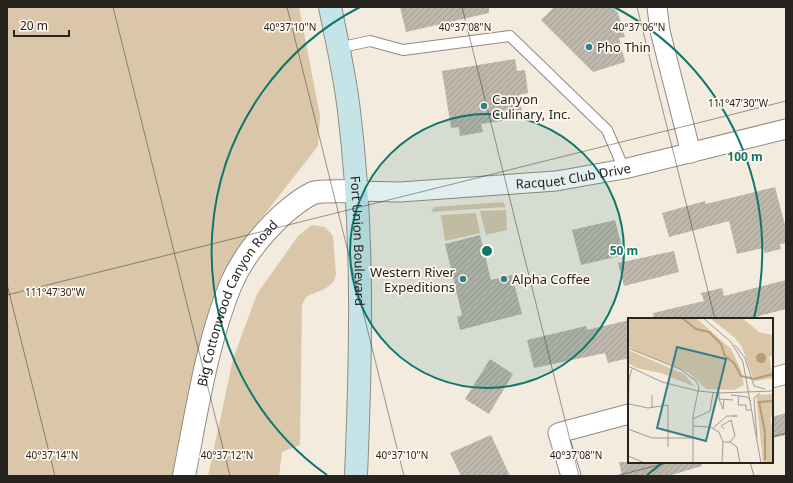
<svg xmlns="http://www.w3.org/2000/svg" width="793" height="483" viewBox="0 0 793 483" font-family="'Noto Sans',sans-serif">
<defs>
<pattern id="building-hatch" width="6" height="6" patternUnits="userSpaceOnUse"><rect width="6" height="6" fill="#beb7ab"/><path d="M-1 1l2-2M0 6l6-6M5 7l2-2" fill="none" stroke="#a39d93"/></pattern>
</defs>
<rect width="100%" height="100%" fill="#f3ebde"/>
<!-- grass -->
<path fill="#dac7a9" d="M7,7H299L320,116L318,146L239,247L211,311L176,476H7Z
M503,202L506,207L431,212L434,207Z
M506,210L507,230L486,235L480,211Z
M476,213L480,233L445,241L441,215Z
M312,225L325,227L333,236L336,274C333,290 318,290 306,297L302,305L300,445L282,452L279,476H208L233,359L257,294L298,236Z"/>
<!-- building -->
<path fill="url(#building-hatch)" d="M400,7H489V13L406,32Z
M554,7H612L618,13L625,37L619,38L625,62L593,72L541,20Z
M515,59L517,71L525,70L528,93L519,95L523,118L481,124L483,132L460,136L459,127L451,128L442,71Z
M775,187L786,229V243L780,244L781,249L765,253L763,248L737,254L729,221L669,237L662,213L705,201L706,204Z
M615,220L624,255L581,265L572,230Z
M480,235L491,280L512,275L522,314L460,330L457,317L462,315L445,244Z
M674,251L679,272L624,286L618,263Z
M786,280V309L748,319H654L653,313L704,301L701,293L722,288L724,296Z
M629,320V358L608,363L605,353L534,368L527,340L586,326L587,330Z
M490,359L513,374L489,414L465,399Z
M786,413V435L772,438V417Z
M491,435L510,476H461L450,453Z
M619,462H701L702,466L668,476H622Z"/>
<g fill="none" stroke-linecap="round" stroke-linejoin="round">
<defs>
<path id="service" d="M338,48L370,41L403,50L510,36L607,130L624,169"/>
<g id="minor">
<path d="M657,7L660,31L691,153"/>
<path id="s1" d="M355,191L400,192L556,181L624,169L786,129"/>
<path d="M772,378L786,374"/>
<path d="M571,476L558,433L629,414"/>
</g>
<g id="tertiary">
<path id="s2" d="M184,476C196,415 207,342 231,284C242,259 261,235 281,216C290,208 302,198 313,193C322,190 345,192 355,191"/>
</g>
<g id="secondary">
<path id="s3" d="M330,7C337,41 345,76 349,111C364,232 361,355 356,476"/>
</g>
</defs>
<!-- service casing -->
<use href="#service" stroke="#928b7f" stroke-width="12"/>
<!-- minor casing -->
<use href="#minor" stroke="#928b7f" stroke-width="21"/>
<!-- tertiary casing -->
<use href="#tertiary" stroke="#928b7f" stroke-width="24"/>
<!-- secondary casing -->
<use href="#secondary" stroke="#928b7f" stroke-width="24"/>
<!-- service -->
<use href="#service" stroke="#fff" stroke-width="10"/>
<!-- minor -->
<use href="#minor" stroke="#fff" stroke-width="19"/>
<!-- tertiary -->
<use href="#tertiary" stroke="#fff" stroke-width="22"/>
<!-- secondary -->
<use href="#secondary" stroke="#c5e4e8" stroke-width="22"/>
</g>
<!-- ticks -->
<path fill="none" stroke="#272420" stroke-width="1" stroke-opacity="0.45" d="M113,7L230,476M287,7L404,476M462,7L579,476M637,7L715,319M7,284L55,476M7,295L786,101M772,437L786,433M750,462L754,476M615,476L671,462"/>
<!-- distance rings -->
<circle cx="487" cy="251" r="137" fill="#0f766e" fill-opacity=".12"/>
<g fill="none" stroke="#0f766e" stroke-width="2">
<circle cx="487" cy="251" r="137"/>
<path d="M662 463A275 275 0 0 1 647 475M327 475A275 275 0 0 1 360 7M614 7A275 275 0 0 1 754 318"/>
</g>
<!-- markers -->
<g fill="#367e86" stroke="#fff8ee" stroke-width="1.5">
<circle cx="589" cy="47" r="4"/>
<circle cx="484" cy="106" r="4"/>
<circle cx="463" cy="279" r="4"/>
<circle cx="504" cy="279" r="4"/>
</g>
<g text-anchor="middle" dominant-baseline="central" stroke-width="3.5" stroke-linejoin="round" paint-order="stroke">
<!-- poi labels -->
<g font-size="13" fill="#272420" stroke="#fff8ee" text-anchor="start">
<text x="597" y="47">Pho Thin</text>
<text x="492" y="99">Canyon<tspan x="492" dy="15">Culinary, Inc.</tspan></text>
<text x="455" y="272" text-anchor="end">Western River<tspan x="455" dy="15">Expeditions</tspan></text>
<text x="512" y="279">Alpha Coffee</text>
</g>
<!-- street labels -->
<g font-size="13" fill="#272420" stroke="#fff8ee">
<text stroke="none"><textPath href="#s1" startOffset="219">Racquet Club Drive</textPath></text>
<text stroke="none"><textPath href="#s3" startOffset="236">Fort Union Boulevard</textPath></text>
<text stroke="none"><textPath href="#s2" startOffset="183">Big Cottonwood Canyon Road</textPath></text>
</g>
</g>
<!-- overview -->
<g transform="translate(628 318)">
<rect width="145" height="145" fill="#f3ebde"/>
<path d="M0,0H68L103,31L113,52L116,67L106,72L78,71L61,55L8,33L0,28ZM82,0H114L131,14L144,17L145,39L141,38L145,60L126,63L114,29L107,20ZM0,32L56,56L67,69L33,55L9,50L0,45ZM145,76V97L142,100L145,111L144,145H135L128,77Z" fill="#dac7a9"/>
<path d="M128 40a5 5 0 1 1 10 0a5 5 0 1 1-10 0Z" fill="#b69d74"/>
<path fill="none" stroke="#b69d74" stroke-width="2" d="M54,0L68,11L81,14L93,26L97,38L106,45L113,58L126,61L145,56M137,142V114L131,84L145,83"/>
<path fill="none" stroke="#a19b92" stroke-width="1" d="M75,0L103,24L115,44L133,145M107,27L117,40L126,68L137,71M0,30L52,51L68,63L71,69L65,98V145M0,48L34,64L70,73L91,75L145,73M91,75V81L105,82M24,77V90M103,77L119,79L123,83M111,78L110,87H118V92H123M91,81L95,91L96,81M1,86L20,90L40,87V129M65,101L82,93L85,75M0,105L1,60L4,51M65,108L82,109L91,114L95,124L94,145M85,110L99,98H109H105M0,111L24,120H65M129,120L126,80L132,75M95,124H102L107,118L103,102L93,108L96,111M102,124L109,129L112,145M0,138L17,145"/>
<path fill="#367e86" fill-opacity="0.15" stroke="#367e86" stroke-width="2" d="M49,29L98,41L78,123L29,110Z"/>
<rect width="145" height="145" fill="none" stroke="#272420" stroke-width="2"/>
</g>
<g font-size="10" text-anchor="middle" fill="#272420" stroke="#fff8ee" stroke-width="3.5" stroke-linejoin="round" paint-order="stroke">
<text x="290" y="31">40°37'10"N</text>
<text x="465" y="31">40°37'08"N</text>
<text x="639" y="31">40°37'06"N</text>
<text x="738" y="107">111°47'30"W</text>
<text x="55" y="296">111°47'30"W</text>
<text x="52" y="459">40°37'14"N</text>
<text x="227" y="459">40°37'12"N</text>
<text x="402" y="459">40°37'10"N</text>
<text x="576" y="459">40°37'08"N</text>
</g>
<circle cx="487" cy="251" r="6" fill="#0f766e" stroke="#fff8ee" stroke-width="2"/>
<g font-size="12" text-anchor="middle" font-weight="bold" fill="#0f766e" stroke="#fff8ee" stroke-width="3.5" stroke-linejoin="round" paint-order="stroke">
<text x="745" y="161">100 m</text>
<text x="624" y="255">50 m</text>
</g>
<!-- border -->
<rect width="793" height="483" fill="none" stroke="#272420" stroke-width="16"/>
<!-- scale -->
<path d="M14 30v6h55v-6" fill="none" stroke="#272420" stroke-width="2"/>
<text x="20" y="30" font-size="12" fill="#272420" stroke="#fff8ee" stroke-width="3" paint-order="stroke">20 m</text>
</svg>
